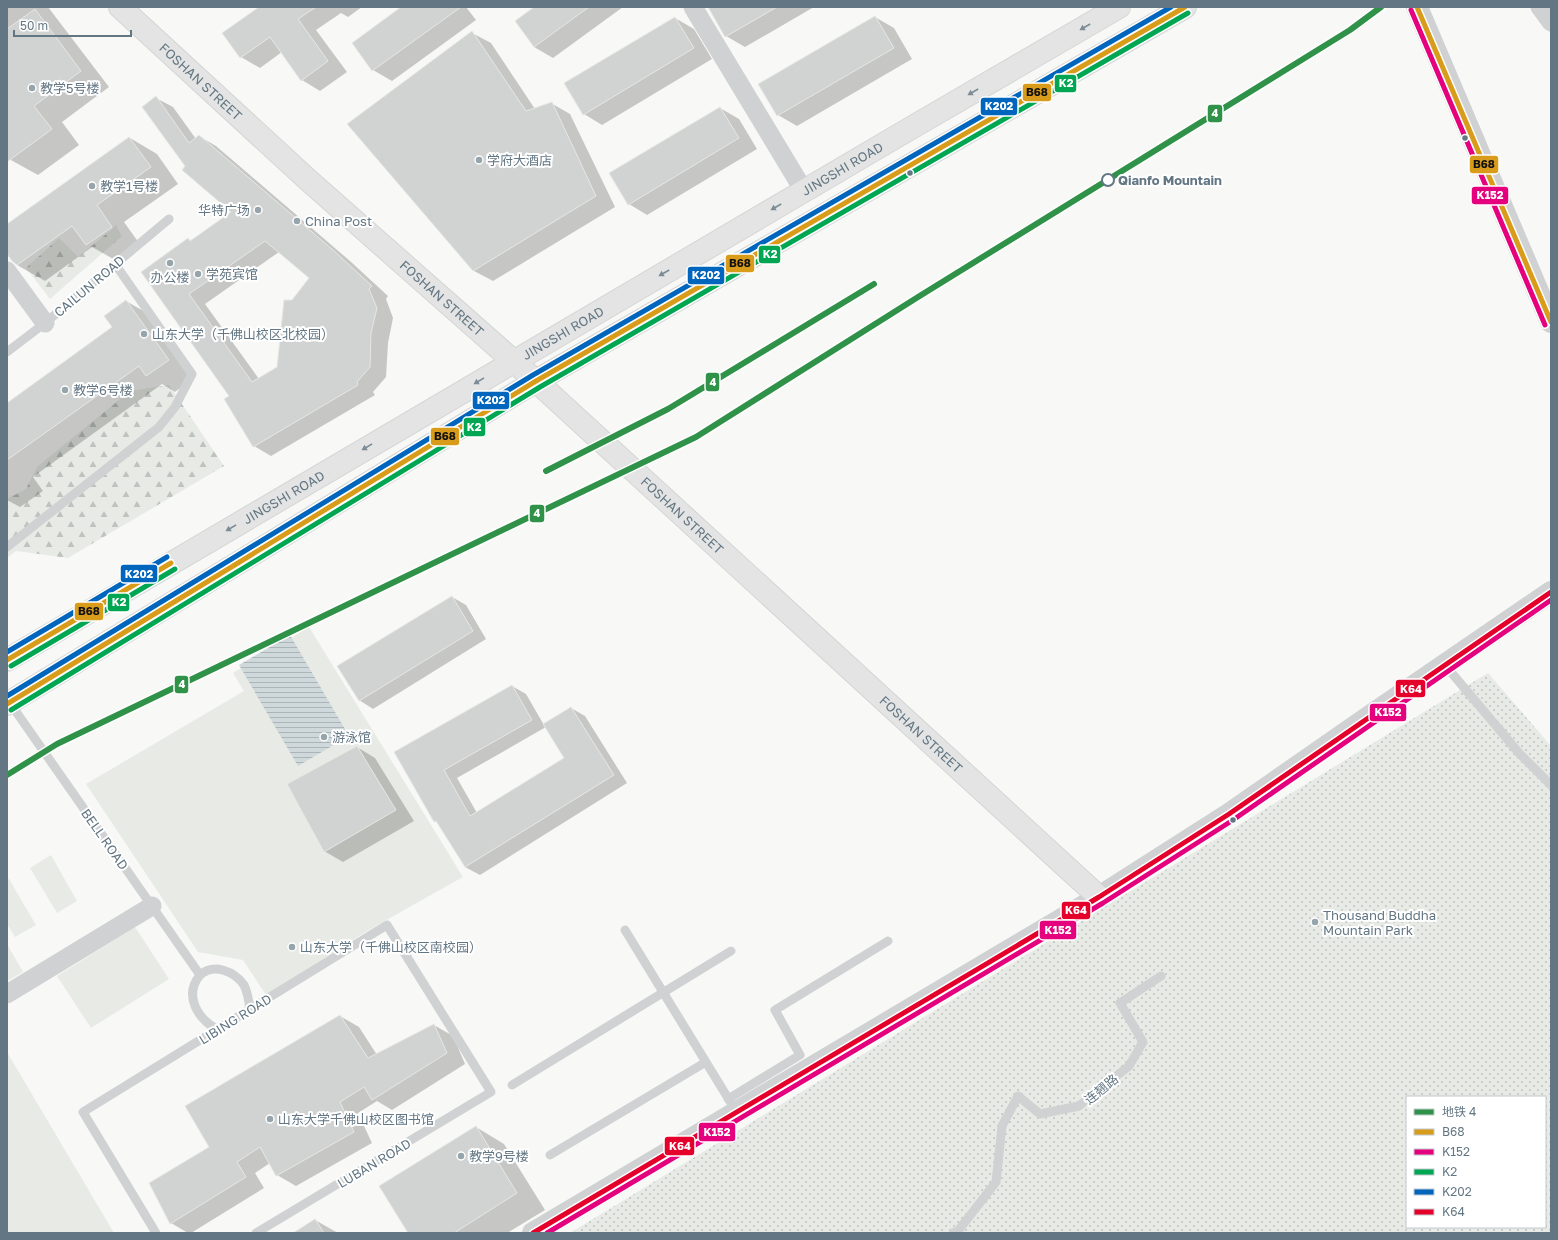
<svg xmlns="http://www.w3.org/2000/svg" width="1558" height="1240" viewBox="0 0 1558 1240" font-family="'Golos Text','Noto Sans SC',sans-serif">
<defs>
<pattern id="forest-firs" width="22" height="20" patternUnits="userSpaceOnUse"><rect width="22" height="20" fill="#e8ebe5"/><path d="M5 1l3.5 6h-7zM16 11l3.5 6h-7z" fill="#bfc3bf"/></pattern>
<pattern id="park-dots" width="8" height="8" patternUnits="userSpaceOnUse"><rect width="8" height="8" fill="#e8ebe5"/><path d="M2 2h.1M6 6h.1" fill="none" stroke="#bfc3bf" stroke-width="1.8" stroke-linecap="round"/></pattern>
<pattern id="water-rules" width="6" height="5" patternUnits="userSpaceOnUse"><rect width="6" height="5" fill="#cfd8da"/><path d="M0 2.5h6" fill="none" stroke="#abb4b6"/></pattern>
</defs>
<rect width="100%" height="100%" fill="#f8f8f7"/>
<!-- forest -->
<path fill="url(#forest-firs)" d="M116,226L122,236L50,299L26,268L59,238L78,257Z
M169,385L224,466L68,558L16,551L7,558V499L26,489L37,467L130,391Z"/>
<!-- park -->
<path fill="url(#park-dots)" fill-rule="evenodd" d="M1488,673L1551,746V1233H570ZM1407,1097H1545V1227H1407Z"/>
<!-- garden -->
<path fill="#e8ebe5" d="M309,627L463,877L367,931L266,995L243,960L198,952L86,784L244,691L233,673Z
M51,855L77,901L57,913L30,868Z
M9,879L36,925L15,937L7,924V880Z
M135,927L169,979L91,1028L57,976Z
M7,944L23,972L7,981Z
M7,1052L114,1233H7Z"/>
<!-- water -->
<path fill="url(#water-rules)" d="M290,635L349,736L298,766L239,665Z"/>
<!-- shadow -->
<path fill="#0003" fill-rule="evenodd" d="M7,7H48L109,87L62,122L79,145L38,175L9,159L7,160Z
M261,7H362L348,17L341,13L316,30L347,72L320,91L302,80L282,52L260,68L241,57Z
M403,7H466L476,20L392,81L373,70L353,43Z
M536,7H623L553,58L534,47L516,22Z
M709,7H814L745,47L726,36Z
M875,17L894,28L912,59L797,126L778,115Z
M675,18L694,29L712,59L602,125L584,114Z
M472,33L491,43L535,109L551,103L570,114L615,207L493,281L474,271L349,124Z
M156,98L173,107L196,139L199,136L216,146L350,261L388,296L386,299L393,318L388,343L386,377L373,392L375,395L271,456L254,446L230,396L142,272L188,239L191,241L233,212L186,166ZM279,252L311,278L292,301L278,368L259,379L205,304Z
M720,108L739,119L757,149L647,215L629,204Z
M130,138L157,154L178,184L124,222L139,243L115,260L92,247L45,281L17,265L7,253V225Z
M126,301L154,317L196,376L175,392L162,384L33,477L43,491L20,507L7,500V404L114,327Z
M452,597L466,605L486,639L373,709L359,700Z
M512,686L526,694L544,725L571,708L585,716L627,783L480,875L465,867L439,824L435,821L395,752ZM546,727L565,758L477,813L457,778Z
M357,747L375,758L414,821L343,862L324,851Z
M340,1016L359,1027L377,1055L434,1025L453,1036L465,1064L392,1110L377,1101L358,1113L372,1143L296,1186L277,1175L270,1163L255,1173L264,1188L191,1233H188L171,1223L210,1148Z
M476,1127L504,1144L545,1210L507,1233H409Z
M315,1220L338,1233H295Z"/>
<!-- building -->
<path fill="#d1d3d3" stroke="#e7e7e6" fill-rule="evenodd" d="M259,7H316L298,19L328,61L301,81L270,37L240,58L222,33Z
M401,7H461L372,71L352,43Z
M534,7H589L534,47L515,21Z
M708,7H777L725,37Z
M35,9L81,71L34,106L52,129L7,162V29Z
M875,16L894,48L777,116L758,84Z
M675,17L694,48L583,115L564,83Z
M472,31L526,111L552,102L596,196L473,271L347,124Z
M156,96L189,143L199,135L333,250L372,286L369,289L377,308L371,333L370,367L357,382L358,385L253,447L224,399L229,396L141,272L188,238L190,241L231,212L182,170L185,166L142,107ZM265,241L309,278L292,300H284L277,367L252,382L189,294Z
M720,107L739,138L628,205L609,173Z
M129,137L151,167L97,205L112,227L86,245L72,226L17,265L12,261L7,254V224Z
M126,300L169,360L146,376L139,366L7,460V403L112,327L104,316Z
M452,596L473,631L359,701L337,666Z
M512,685L532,720L444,770L470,816L564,758L543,724L571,707L614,775L465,867L436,821L434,822L394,752Z
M357,746L396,810L324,852L287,784Z
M340,1015L368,1058L434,1024L447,1053L372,1100L364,1087L340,1102L354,1132L276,1176L260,1147L237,1162L246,1177L170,1224L149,1183L209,1147L185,1106Z
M476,1126L517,1193L454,1233H408L379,1186Z
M315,1219L324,1233H293Z"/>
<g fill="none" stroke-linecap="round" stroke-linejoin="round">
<defs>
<g id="secondary">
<path id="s1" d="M120,7L307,179L536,381L1099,897"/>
</g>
<g id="trunk">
<path id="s2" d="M7,660L911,128L1119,7"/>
<path d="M7,704L536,381L1185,7"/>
</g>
</defs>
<!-- secondary casing -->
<use href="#secondary" stroke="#d4d6d6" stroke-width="24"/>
<!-- trunk casing -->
<use href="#trunk" stroke="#d5d6d6" stroke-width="24"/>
<!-- service -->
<path stroke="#d0d1d2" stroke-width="9" d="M7,352L45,323L169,219
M7,547L159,427L175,407L192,374L115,264
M1445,665L1519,753L1551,785
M10,703L200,975C214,963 234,971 244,985C248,993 249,1001 250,1010
M625,930L731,1103
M200,975C183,996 198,1019 218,1030
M512,1085L731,951
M728,1099L800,1055L775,1010L888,941
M550,1155L706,1062
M156,1233L83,1112L387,925L491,1092L256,1233
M953,1233L958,1231L996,1182L1002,1126L1018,1096L1040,1114L1079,1106L1129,1066L1143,1042L1120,1003L1161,976"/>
<!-- minor -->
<path stroke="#d0d1d2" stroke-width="19" d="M693,7L804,191
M1540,7L1551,22
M7,271L45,323
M7,994L152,906"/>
<!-- tertiary -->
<path stroke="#d0d1d2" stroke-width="22" d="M1417,7L1551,322
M533,1233L1099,897L1229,814L1367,718L1551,592"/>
<!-- secondary -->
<use href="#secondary" stroke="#e3e4e3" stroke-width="22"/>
<!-- trunk -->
<use href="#trunk" stroke="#e3e4e3" stroke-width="22"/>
<defs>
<path id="bus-1" d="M1417,7L1551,322
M7,660L171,563
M7,704L536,381L1185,7"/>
<path id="bus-2" d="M1411,10L1545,325
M547,1233L1103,903L1233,820L1551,600"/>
<path id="bus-3" d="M11,666L175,569
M11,710L540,387L1188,13"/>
<path id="bus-4" d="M7,652L167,557
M7,696L533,375L1171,7"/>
<path id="bus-5" d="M533,1233L1099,897L1229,814L1551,592"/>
</defs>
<!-- bus-1 casing -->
<use href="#bus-1" stroke="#fff" stroke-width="8"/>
<!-- bus-2 casing -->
<use href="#bus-2" stroke="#fff" stroke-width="8"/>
<!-- bus-3 casing -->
<use href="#bus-3" stroke="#fff" stroke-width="8"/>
<!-- bus-4 casing -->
<use href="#bus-4" stroke="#fff" stroke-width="8"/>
<!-- bus-5 casing -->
<use href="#bus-5" stroke="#fff" stroke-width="8"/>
<!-- bus-1 -->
<use href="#bus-1" stroke="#d99c1a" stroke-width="5"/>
<!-- bus-2 -->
<use href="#bus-2" stroke="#e5007d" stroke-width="5"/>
<!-- bus-3 -->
<use href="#bus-3" stroke="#00a651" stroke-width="5"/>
<!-- bus-4 -->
<use href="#bus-4" stroke="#0065bd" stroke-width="5"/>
<!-- bus-5 -->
<use href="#bus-5" stroke="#e4002b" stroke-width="5"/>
<defs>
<path id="metro-1" d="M546,471L668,409L874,284
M7,775L57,744L696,437L918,297L1350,30L1381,7"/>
</defs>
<!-- metro-1 casing -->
<use href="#metro-1" stroke="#fff" stroke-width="9"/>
<!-- metro-1 -->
<use href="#metro-1" stroke="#2f9248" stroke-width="6"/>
</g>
<!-- one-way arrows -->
<defs><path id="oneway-solid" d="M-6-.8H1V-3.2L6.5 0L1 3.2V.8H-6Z"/></defs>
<g fill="#7c8c96">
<use href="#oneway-solid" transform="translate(1085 27) rotate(150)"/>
<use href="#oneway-solid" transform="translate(973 92) rotate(150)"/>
<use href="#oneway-solid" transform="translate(776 207) rotate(150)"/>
<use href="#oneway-solid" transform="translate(664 273) rotate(150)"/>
<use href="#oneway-solid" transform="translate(479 381) rotate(149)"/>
<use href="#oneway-solid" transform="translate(367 447) rotate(149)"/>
<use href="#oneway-solid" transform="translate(231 528) rotate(149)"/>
</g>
<!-- markers -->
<g fill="#96a4ac" stroke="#fff" stroke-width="1.5">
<circle cx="32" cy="88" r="4"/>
<circle cx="479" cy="160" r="4"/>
<circle cx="92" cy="186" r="4"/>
<circle cx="258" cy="210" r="4"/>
<circle cx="297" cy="221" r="4"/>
<circle cx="170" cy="263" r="4"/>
<circle cx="198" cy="274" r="4"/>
<circle cx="144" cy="334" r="4"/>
<circle cx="65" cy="390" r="4"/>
<circle cx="324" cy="737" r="4"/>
<circle cx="1315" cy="922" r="4"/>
<circle cx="292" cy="947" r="4"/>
<circle cx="270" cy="1119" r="4"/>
<circle cx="461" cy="1156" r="4"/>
</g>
<g fill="#627683" stroke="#fff" stroke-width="1.5">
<circle cx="1465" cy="138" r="3.5"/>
<circle cx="910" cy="173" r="3.5"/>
<circle cx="1233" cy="820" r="3.5"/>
</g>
<circle fill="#fff" stroke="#627683" stroke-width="2" cx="1108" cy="180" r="6"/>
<g text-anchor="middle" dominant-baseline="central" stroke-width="4" stroke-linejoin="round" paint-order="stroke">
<!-- street labels -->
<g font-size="13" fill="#627683" stroke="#fff">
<text stroke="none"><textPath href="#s1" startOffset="110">FOSHAN STREET</textPath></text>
<text stroke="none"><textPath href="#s2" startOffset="969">JINGSHI ROAD</textPath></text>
<text transform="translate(89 286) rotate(-40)">CAILUN ROAD</text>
<text stroke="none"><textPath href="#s1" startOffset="434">FOSHAN STREET</textPath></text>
<text stroke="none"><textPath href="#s2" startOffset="645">JINGSHI ROAD</textPath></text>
<text stroke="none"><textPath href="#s2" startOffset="321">JINGSHI ROAD</textPath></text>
<text stroke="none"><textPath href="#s1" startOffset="758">FOSHAN STREET</textPath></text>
<text stroke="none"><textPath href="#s1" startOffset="1082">FOSHAN STREET</textPath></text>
<text transform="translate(105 839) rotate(55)">BELL ROAD</text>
<text transform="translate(235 1019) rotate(-32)">LIBING ROAD</text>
<text transform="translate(1101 1089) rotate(-39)">连翘路</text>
<text transform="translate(374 1163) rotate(-31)">LUBAN ROAD</text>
</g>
<!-- poi labels -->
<g font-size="13" fill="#627683" stroke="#fff" text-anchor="start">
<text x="40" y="88">教学5号楼</text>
<text x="487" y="160">学府大酒店</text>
<text x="100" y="186">教学1号楼</text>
<text x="250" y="210" text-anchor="end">华特广场</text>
<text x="305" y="221">China Post</text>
<text x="206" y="274">学苑宾馆</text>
<text x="170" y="277" text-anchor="middle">办公楼</text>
<text x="152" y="334">山东大学（千佛山校区北校园）</text>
<text x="73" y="390">教学6号楼</text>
<text x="332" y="737">游泳馆</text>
<text x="1323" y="915">Thousand Buddha<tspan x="1323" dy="15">Mountain Park</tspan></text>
<text x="300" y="947">山东大学（千佛山校区南校园）</text>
<text x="278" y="1119">山东大学千佛山校区图书馆</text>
<text x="469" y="1156">教学9号楼</text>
</g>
<!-- stop labels -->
<g font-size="13" font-weight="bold" fill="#627683" stroke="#fff" text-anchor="start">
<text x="1118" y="180">Qianfo Mountain</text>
</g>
</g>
<g stroke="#fff" stroke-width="1.5">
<rect x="1054" y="74" width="23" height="19" rx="4" fill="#00a651"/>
<rect x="1022" y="83" width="30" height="19" rx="4" fill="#d99c1a"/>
<rect x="980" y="97" width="38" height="19" rx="4" fill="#0065bd"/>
<rect x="1207" y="104" width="16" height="19" rx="4" fill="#2f9248"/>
<rect x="1469" y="155" width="30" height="19" rx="4" fill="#d99c1a"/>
<rect x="1471" y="186" width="38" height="19" rx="4" fill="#e5007d"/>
<rect x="758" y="245" width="23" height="19" rx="4" fill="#00a651"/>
<rect x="725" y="254" width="30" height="19" rx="4" fill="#d99c1a"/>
<rect x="687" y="266" width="38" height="19" rx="4" fill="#0065bd"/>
<rect x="705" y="372" width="15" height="20" rx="4" fill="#2f9248"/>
<rect x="472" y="391" width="38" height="19" rx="4" fill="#0065bd"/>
<rect x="463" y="417" width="23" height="20" rx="4" fill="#00a651"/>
<rect x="430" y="427" width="30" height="19" rx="4" fill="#d99c1a"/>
<rect x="529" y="504" width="16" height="19" rx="4" fill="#2f9248"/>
<rect x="120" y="564" width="38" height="19" rx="4" fill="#0065bd"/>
<rect x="107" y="593" width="23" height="19" rx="4" fill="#00a651"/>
<rect x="74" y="602" width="30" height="19" rx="4" fill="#d99c1a"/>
<rect x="174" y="675" width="15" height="19" rx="4" fill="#2f9248"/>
<rect x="1395" y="679" width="31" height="19" rx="4" fill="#e4002b"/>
<rect x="1369" y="703" width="38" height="19" rx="4" fill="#e5007d"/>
<rect x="1061" y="901" width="30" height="19" rx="4" fill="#e4002b"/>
<rect x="1039" y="920" width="38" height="20" rx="4" fill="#e5007d"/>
<rect x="698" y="1122" width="38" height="20" rx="4" fill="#e5007d"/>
<rect x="664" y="1136" width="31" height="20" rx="4" fill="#e4002b"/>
</g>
<g font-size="11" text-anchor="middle" font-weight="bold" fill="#fff">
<text x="1066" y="87">K2</text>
<text x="999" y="110">K202</text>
<text x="1215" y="117">4</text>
<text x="1490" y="199">K152</text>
<text x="770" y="258">K2</text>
<text x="706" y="279">K202</text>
<text x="713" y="386">4</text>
<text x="491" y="404">K202</text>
<text x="474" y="431">K2</text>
<text x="537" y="517">4</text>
<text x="139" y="578">K202</text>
<text x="119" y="606">K2</text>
<text x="182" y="688">4</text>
<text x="1411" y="693">K64</text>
<text x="1388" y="716">K152</text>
<text x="1076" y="914">K64</text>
<text x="1058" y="934">K152</text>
<text x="717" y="1136">K152</text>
<text x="680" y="1150">K64</text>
</g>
<g font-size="11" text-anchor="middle" font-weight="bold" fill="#111">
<text x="1037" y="96">B68</text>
<text x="1484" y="168">B68</text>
<text x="740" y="267">B68</text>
<text x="445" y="440">B68</text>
<text x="89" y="615">B68</text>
</g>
<!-- border -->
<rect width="1558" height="1240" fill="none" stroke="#627683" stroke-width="16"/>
<!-- legend -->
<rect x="1406" y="1096" width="140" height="132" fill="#ffffff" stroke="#c0c8cd"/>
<rect x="1414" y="1109" width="20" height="6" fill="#2f9248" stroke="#c0c8cd"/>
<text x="1442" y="1116" font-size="12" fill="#627683">地铁 4</text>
<rect x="1414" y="1129" width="20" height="6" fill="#d99c1a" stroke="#c0c8cd"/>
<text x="1442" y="1136" font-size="12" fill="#627683">B68</text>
<rect x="1414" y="1149" width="20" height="6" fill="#e5007d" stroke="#c0c8cd"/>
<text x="1442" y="1156" font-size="12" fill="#627683">K152</text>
<rect x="1414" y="1169" width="20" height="6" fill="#00a651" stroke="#c0c8cd"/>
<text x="1442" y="1176" font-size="12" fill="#627683">K2</text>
<rect x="1414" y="1189" width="20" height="6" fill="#0065bd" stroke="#c0c8cd"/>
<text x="1442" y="1196" font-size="12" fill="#627683">K202</text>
<rect x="1414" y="1209" width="20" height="6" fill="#e4002b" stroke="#c0c8cd"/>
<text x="1442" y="1216" font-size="12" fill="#627683">K64</text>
<!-- scale -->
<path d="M14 30v6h117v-6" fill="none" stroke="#627683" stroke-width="2"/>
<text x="20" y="30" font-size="12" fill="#627683" stroke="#ffffff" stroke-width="3" paint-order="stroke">50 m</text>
</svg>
